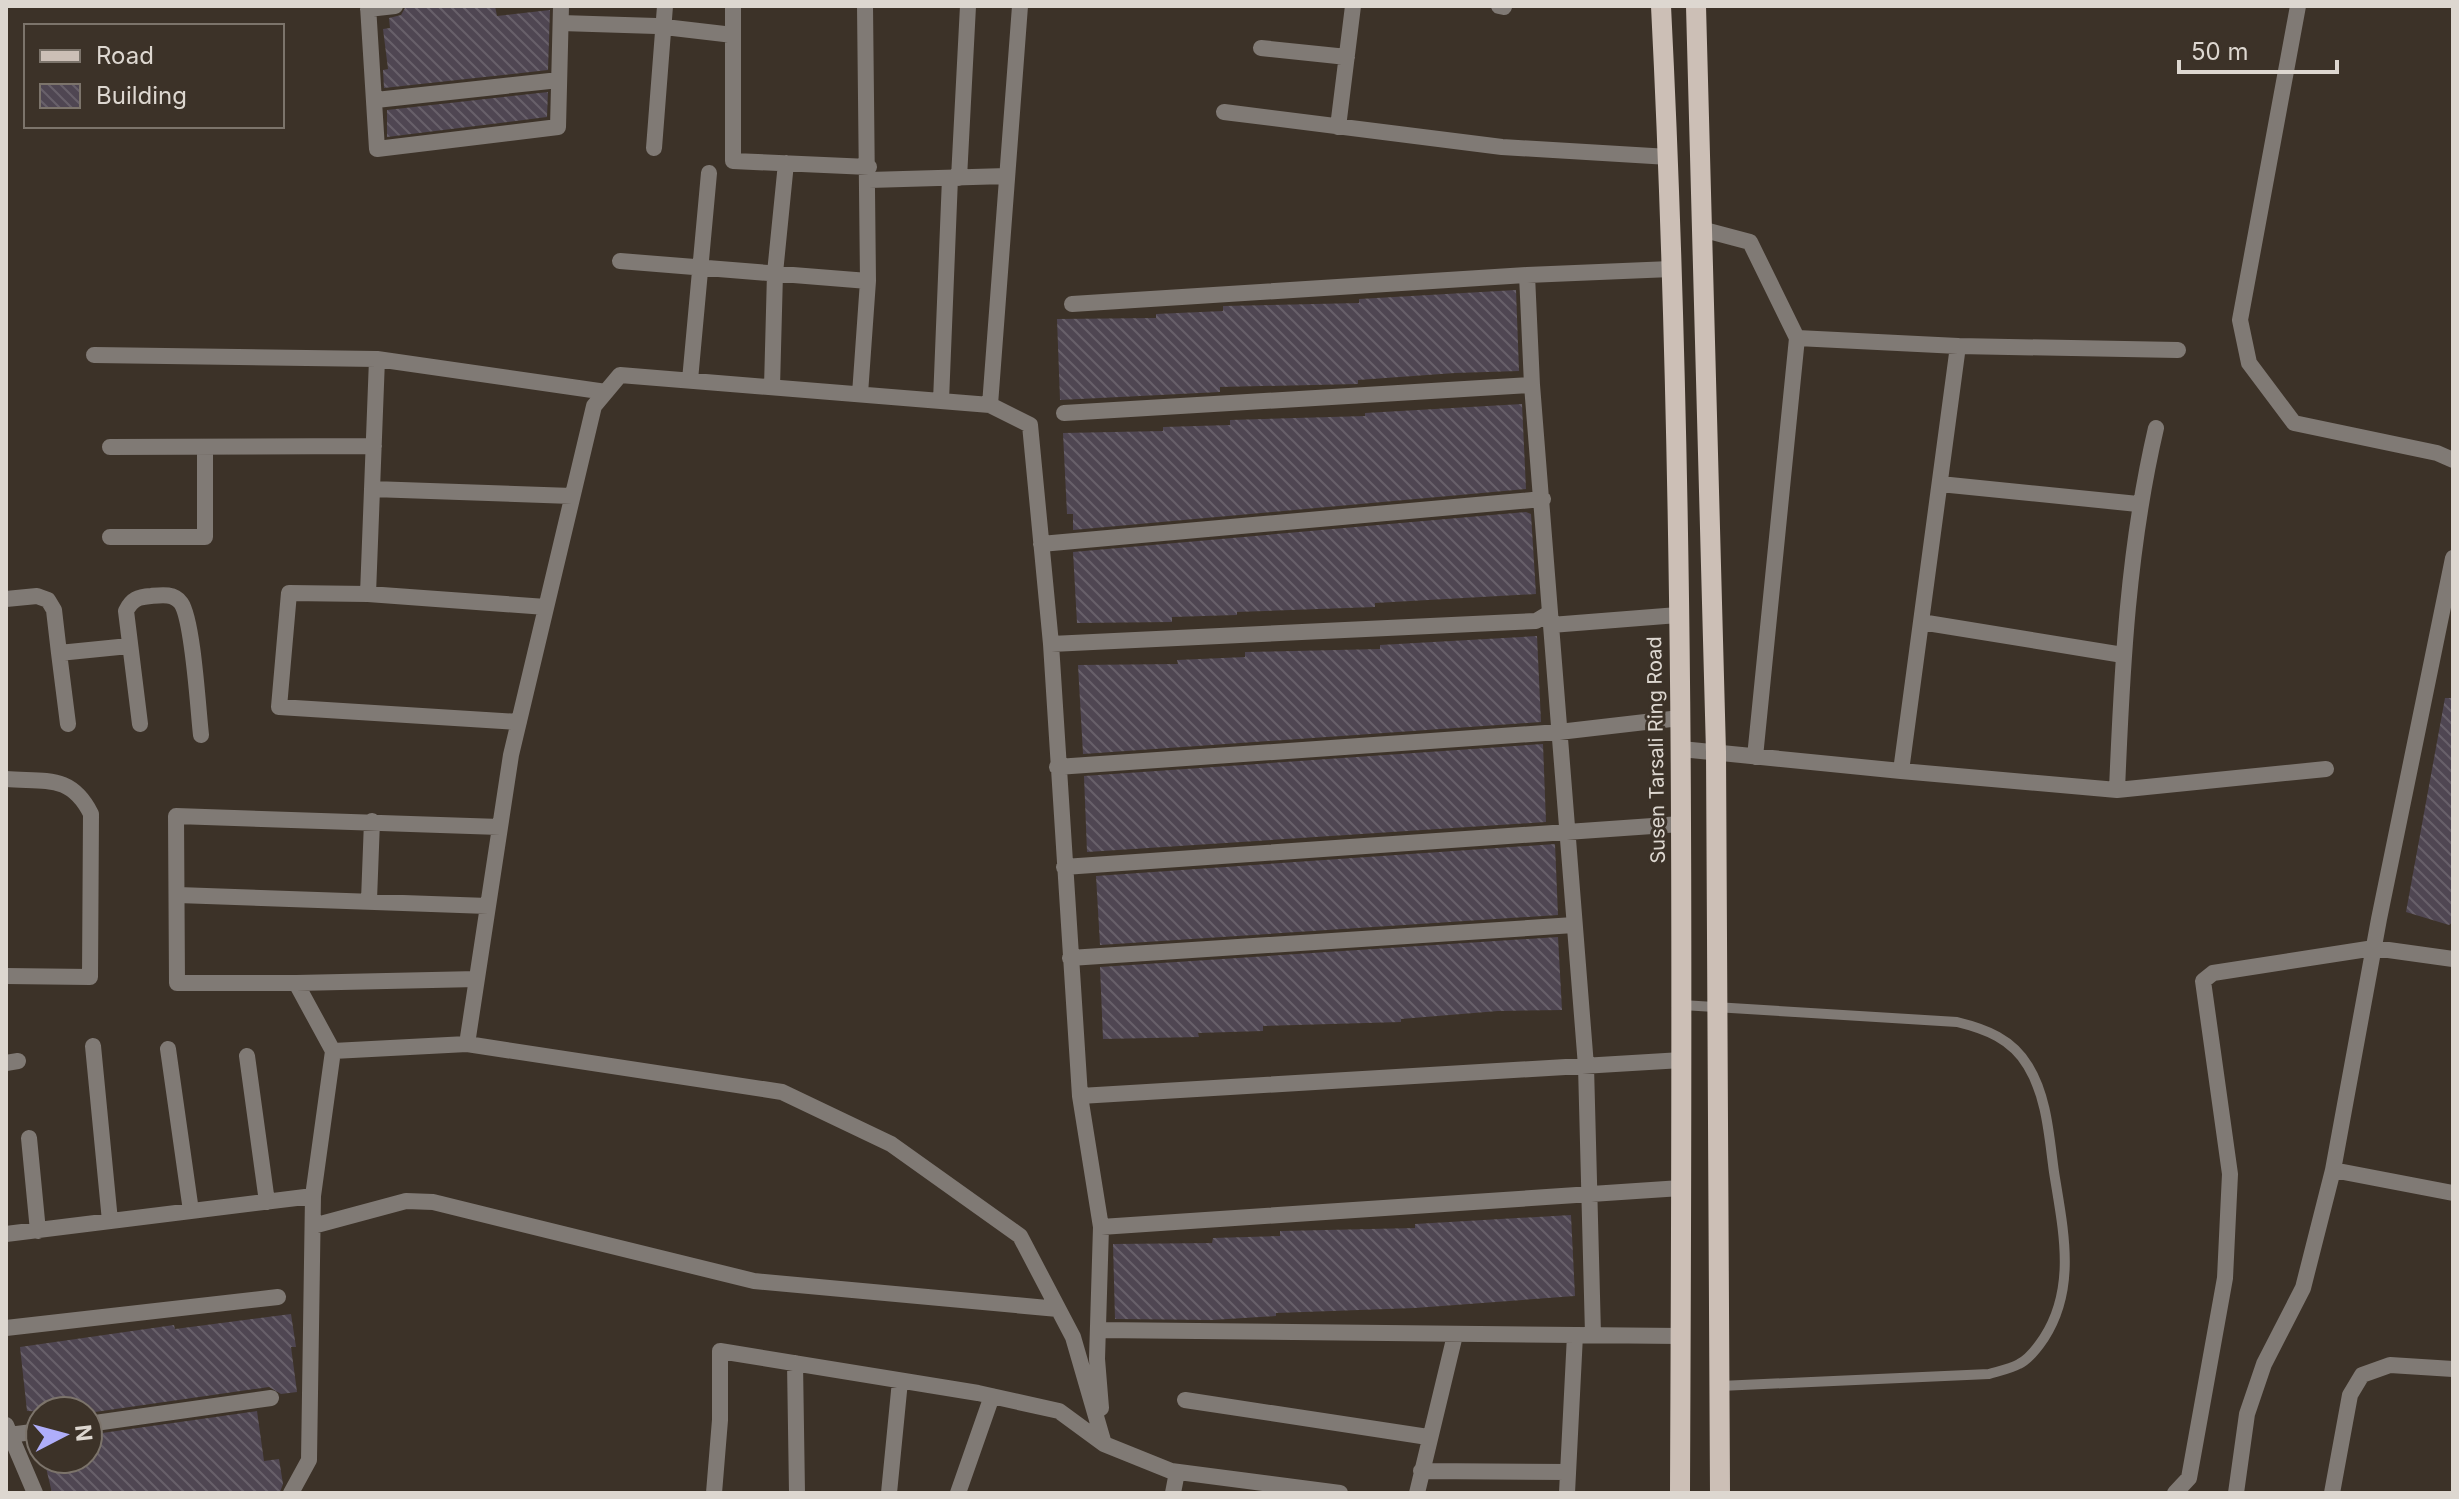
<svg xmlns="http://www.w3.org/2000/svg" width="2459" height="1499" viewBox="0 0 2459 1499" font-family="Inter,sans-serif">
<defs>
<pattern id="building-back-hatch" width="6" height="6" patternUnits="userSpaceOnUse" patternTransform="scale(2)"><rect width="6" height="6" fill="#4f4652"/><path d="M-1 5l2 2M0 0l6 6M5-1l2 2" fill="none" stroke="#68606a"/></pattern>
</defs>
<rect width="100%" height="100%" fill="#3c3228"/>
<!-- building -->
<path fill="url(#building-back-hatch)" d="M406,6H495L497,16L550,10L548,70L384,88L383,70L388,69L383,29L390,28L389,18L401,15Z
M548,92L547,117L387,137V110Z
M1516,290L1519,371L1455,373L1358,380V384L1220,387V392L1060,400L1057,319L1156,318V314L1223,311V306L1359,303V299Z
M1522,404L1526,489L1073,530V514H1067L1063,433L1163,431V427L1230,425V420L1365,416V413Z
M1526,512L1531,514L1536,594L1375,603V607L1237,612V615L1172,617V622L1077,623L1073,552Z
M1537,636L1541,722L1083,754L1078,665L1178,664L1177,660L1245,657V652L1380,649V645Z
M2445,698H2453V922L2449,925L2406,912Z
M1543,744L1546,822L1087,852L1084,776Z
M1555,844L1558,915L1100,945L1096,876Z
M1558,937L1562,1010L1498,1011L1401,1019V1022L1263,1026V1031L1198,1033L1199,1037L1103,1039L1100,967Z
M1571,1215L1575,1296L1415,1308L1276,1313V1316L1212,1320L1115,1319L1113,1244L1212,1243L1213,1238L1280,1236V1231L1415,1228V1224Z
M291,1314L296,1347H291L297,1392L281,1394L269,1387L88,1413L27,1411L20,1347L174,1325L175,1329Z
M257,1411L264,1461L279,1459L283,1484L280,1492L52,1493L44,1459H88V1435Z"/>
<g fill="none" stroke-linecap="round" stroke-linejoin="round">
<!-- service -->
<path stroke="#807a75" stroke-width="10" d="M1682,1005L1957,1022C1986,1029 2012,1039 2028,1066C2047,1097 2049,1136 2054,1172C2063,1229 2077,1287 2044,1338C2038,1347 2029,1359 2019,1364C2010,1369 1999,1371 1989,1374L1720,1386"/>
<!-- minor -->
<path stroke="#807a75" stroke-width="16" d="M368,6L377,149L558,127L561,6
M733,6V161L869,167
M1499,6L1504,7
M2298,6L2240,320L2249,363L2294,423L2437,453L2453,460
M368,9L395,6
M561,23L656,26L733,35
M1261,48L1347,57
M376,100L559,80
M1224,112L1502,147L1669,157
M1338,127L1353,6
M654,148L665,6
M959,178L968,6
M869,180L1007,176
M620,261L868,281L865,6
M1072,304L1527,275L1671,269
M1958,346L2178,350
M94,355L377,359
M690,380L709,173
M772,387L775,273L786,163
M860,394L868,281
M941,401L950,178
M990,405L1030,425L1051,644L1080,1096L1682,1060
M1064,413L1532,385
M110,447L374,446
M1940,484L2138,504
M372,489L572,496
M110,537H205V447
M1041,544L1543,499
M2453,558L2379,919L2333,1170L2453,1193
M368,594L289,593L279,707L519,722
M6,599L37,596L48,600L54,610L59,653L129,646
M546,607L368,594L377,359L606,392
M1921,622L2123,655
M1051,644L1536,621L1546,615L1551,625L1532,385L1527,275
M59,653L68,724
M140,724L126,611C132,599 138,597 151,596C161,595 174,593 181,603C193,620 198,709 201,735
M1681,749L1901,771L1958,346L1797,338L1750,242L1701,229
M1755,757L1797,338
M1057,767L1559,732L1680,718
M1901,771L2117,790L2326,769
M6,779C46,782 71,774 91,814L90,977L6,976
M2117,790C2122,667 2128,548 2156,428
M1064,867L1681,824
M178,895L488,906
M369,900L372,821
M1070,958L1574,925
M296,983L477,979
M467,1044L782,1092L891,1144L1020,1236L1073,1337L1104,1444
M93,1046L110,1221
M168,1049L191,1211
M333,1051L296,983H177L176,816L500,827
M247,1056L267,1202
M6,1063L18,1061
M1080,1096L1101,1227L1097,1359L1101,1408
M29,1138L38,1231
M313,1226L406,1201L433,1202L754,1281L1058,1309
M1101,1227L1681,1188
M6,1234L313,1196
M6,1328L278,1297
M1098,1330L1680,1336
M1593,1334L1586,1066L1551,625L1678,615
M795,1363L797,1493
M1185,1400L1428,1437
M88,1424L271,1398
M6,1425L35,1493
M9,1435L40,1431
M1421,1471L1568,1472
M291,1493L309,1460L313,1196L333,1051L467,1044L511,755L594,406L620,375L990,405L1020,6
M714,1493L720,1420V1351L978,1393L1059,1411L1104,1444L1171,1471L1340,1493
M889,1493L900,1381
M958,1493L992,1396
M1173,1493L1177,1472
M1417,1493L1455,1335
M1567,1493L1575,1335
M2175,1493L2189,1478L2225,1278L2230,1174L2203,981L2213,973L2374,948L2453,959
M2236,1493L2247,1414L2264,1364L2303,1288L2333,1170
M2332,1493L2350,1395L2362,1375L2390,1365L2453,1369"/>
<!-- primary -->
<path stroke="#ccbfb6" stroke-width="20" d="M1661,6C1686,501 1682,998 1680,1493
M1696,6L1716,752L1720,1493"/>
</g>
<g text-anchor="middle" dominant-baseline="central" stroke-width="6" stroke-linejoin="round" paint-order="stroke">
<!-- street labels -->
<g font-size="20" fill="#ddd7d0" stroke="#3c3228">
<text transform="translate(1656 750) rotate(-91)">Susen Tarsali Ring Road</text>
</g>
</g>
<!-- border -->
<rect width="2459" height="1499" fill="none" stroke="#ddd7d0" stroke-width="16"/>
<!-- legend -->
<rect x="24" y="24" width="260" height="104" fill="#3c3228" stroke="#7c746b" stroke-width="2"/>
<rect x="40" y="50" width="40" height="12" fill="#ccbfb6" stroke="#7c746b" stroke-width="2"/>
<text x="96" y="64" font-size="24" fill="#ddd7d0">Road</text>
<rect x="40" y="84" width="40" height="24" fill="url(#building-back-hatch)" stroke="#7c746b" stroke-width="2"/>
<text x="96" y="104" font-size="24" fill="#ddd7d0">Building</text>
<!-- north arrow -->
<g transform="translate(64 1435) rotate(84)"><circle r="38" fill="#3c3228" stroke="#7c746b" stroke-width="2"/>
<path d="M0-6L14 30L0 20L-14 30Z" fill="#afaefa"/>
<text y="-12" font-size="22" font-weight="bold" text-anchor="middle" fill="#ddd7d0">N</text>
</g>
<!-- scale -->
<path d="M2179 60v12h158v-12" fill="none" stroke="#ddd7d0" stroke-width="4"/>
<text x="2191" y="60" font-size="24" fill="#ddd7d0" stroke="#3c3228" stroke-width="6" paint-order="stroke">50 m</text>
</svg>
